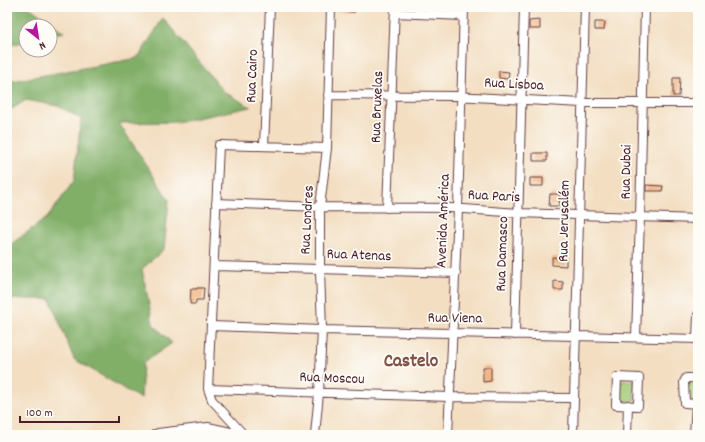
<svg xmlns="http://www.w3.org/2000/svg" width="705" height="442" viewBox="0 0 705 442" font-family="Dekko,sans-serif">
<rect width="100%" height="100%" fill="#fdfcf7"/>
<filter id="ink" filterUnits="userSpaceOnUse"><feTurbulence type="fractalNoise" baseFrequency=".025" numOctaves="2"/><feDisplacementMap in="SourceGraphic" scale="8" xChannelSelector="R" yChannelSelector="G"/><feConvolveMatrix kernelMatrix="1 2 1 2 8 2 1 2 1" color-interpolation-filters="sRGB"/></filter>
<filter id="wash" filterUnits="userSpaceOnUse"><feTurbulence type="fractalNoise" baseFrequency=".012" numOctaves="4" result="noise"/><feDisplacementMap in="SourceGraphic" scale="16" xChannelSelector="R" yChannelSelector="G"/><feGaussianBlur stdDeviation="0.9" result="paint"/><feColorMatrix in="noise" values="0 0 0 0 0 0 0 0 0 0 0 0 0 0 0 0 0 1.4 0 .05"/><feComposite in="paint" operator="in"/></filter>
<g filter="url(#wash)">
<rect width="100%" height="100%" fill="#f3dec1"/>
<!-- green -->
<path fill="#a2cb77" stroke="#767551" d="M621,381H635L634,401H620Z
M686,382H698V402H686Z"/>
<!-- forest -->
<path fill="#81af68" stroke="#66674a" d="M7,7H29L64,32L50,35V26H26V41L7,46Z
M163,18L224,92L251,107L177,122L119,123L169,200L164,249L142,269L153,324L172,343L143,363L141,399L74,359L50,299H7V247L48,217L74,181L81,119L58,106L26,100L7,112V82L138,58Z"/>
<g id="blocks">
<!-- building -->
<path fill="#f1ad76" d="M338,7H355V12L337,11Z
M540,20V29H529V21Z
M595,22H605L604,30H595Z
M499,71L509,72L508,79L499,78Z
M673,78H680L679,96H673Z
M533,153H547V161H533Z
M530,178H543V186H530Z
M646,185L663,186L662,191H646Z
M550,194H560L559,206H549Z
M552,257L566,258V266L552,265Z
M554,281L563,282V290H554Z
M197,288H204L203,300H196V304H190L191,289H197Z
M483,367H491V381L483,382Z"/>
</g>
</g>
<g filter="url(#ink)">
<use href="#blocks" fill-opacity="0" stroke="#633c42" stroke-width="1"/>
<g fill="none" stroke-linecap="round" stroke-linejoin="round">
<defs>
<path id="minor" d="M395,13L463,16
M328,95L455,96L582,103H698
M264,146L270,7
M216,203L320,207L451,208L518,213L698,219
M387,208L395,7
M214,266L456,273
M211,326L322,330L698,339
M515,335L524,7
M636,337L640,218L645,7
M697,339L698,315
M617,377L639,378L638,406L616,405Z
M698,378H686L684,382L685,403L698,404
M208,389L449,397L574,398
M154,435L158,433L208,427L244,435
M244,435L212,400L208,389L219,145L327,148
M315,435L319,393L322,330L320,269V207L327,148L331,7
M448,435L458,209L464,7
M573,435L585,7
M627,435L628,405
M694,435L696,404"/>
</defs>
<!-- minor casing -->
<use href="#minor" stroke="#633c42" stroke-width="10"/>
<!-- minor -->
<use href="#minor" stroke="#fff" stroke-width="8"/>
</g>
</g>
<g text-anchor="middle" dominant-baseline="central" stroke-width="3.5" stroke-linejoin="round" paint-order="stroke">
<!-- street labels -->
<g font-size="15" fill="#4a1f2b" stroke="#fdfcf7">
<text transform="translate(253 76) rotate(-88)">Rua Cairo</text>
<text transform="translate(514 85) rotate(3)">Rua Lisboa</text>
<text transform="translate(378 107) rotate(-88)">Rua Bruxelas</text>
<text transform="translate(627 172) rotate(-89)">Rua Dubai</text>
<text transform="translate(494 197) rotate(3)">Rua Paris</text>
<text transform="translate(308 220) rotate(-87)">Rua Londres</text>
<text transform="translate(444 221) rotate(-88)">Avenida América</text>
<text transform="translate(565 221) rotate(-89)">Rua Jerusalém</text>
<text transform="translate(503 254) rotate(-88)">Rua Damasco</text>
<text transform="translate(359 256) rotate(2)">Rua Atenas</text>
<text transform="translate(455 319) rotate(1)">Rua Viena</text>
<text transform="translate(332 379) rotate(2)">Rua Moscou</text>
</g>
<!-- district labels -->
<g font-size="19" font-weight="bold" fill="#845145" stroke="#fdfcf7">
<text x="411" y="362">Castelo</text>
</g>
</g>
<!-- margin -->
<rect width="705" height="442" fill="none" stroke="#fdfcf7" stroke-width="24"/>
<!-- north arrow -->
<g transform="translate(38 38) rotate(150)"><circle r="19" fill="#fdfcf7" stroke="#b5a4a5"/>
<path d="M0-3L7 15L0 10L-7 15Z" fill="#b5179e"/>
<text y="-6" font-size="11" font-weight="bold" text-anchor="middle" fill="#4a1f2b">N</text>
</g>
<!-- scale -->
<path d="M20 416v6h99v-6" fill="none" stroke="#4a1f2b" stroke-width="2"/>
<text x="26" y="416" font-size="12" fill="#4a1f2b" stroke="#fdfcf7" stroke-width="3" paint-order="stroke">100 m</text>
</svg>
